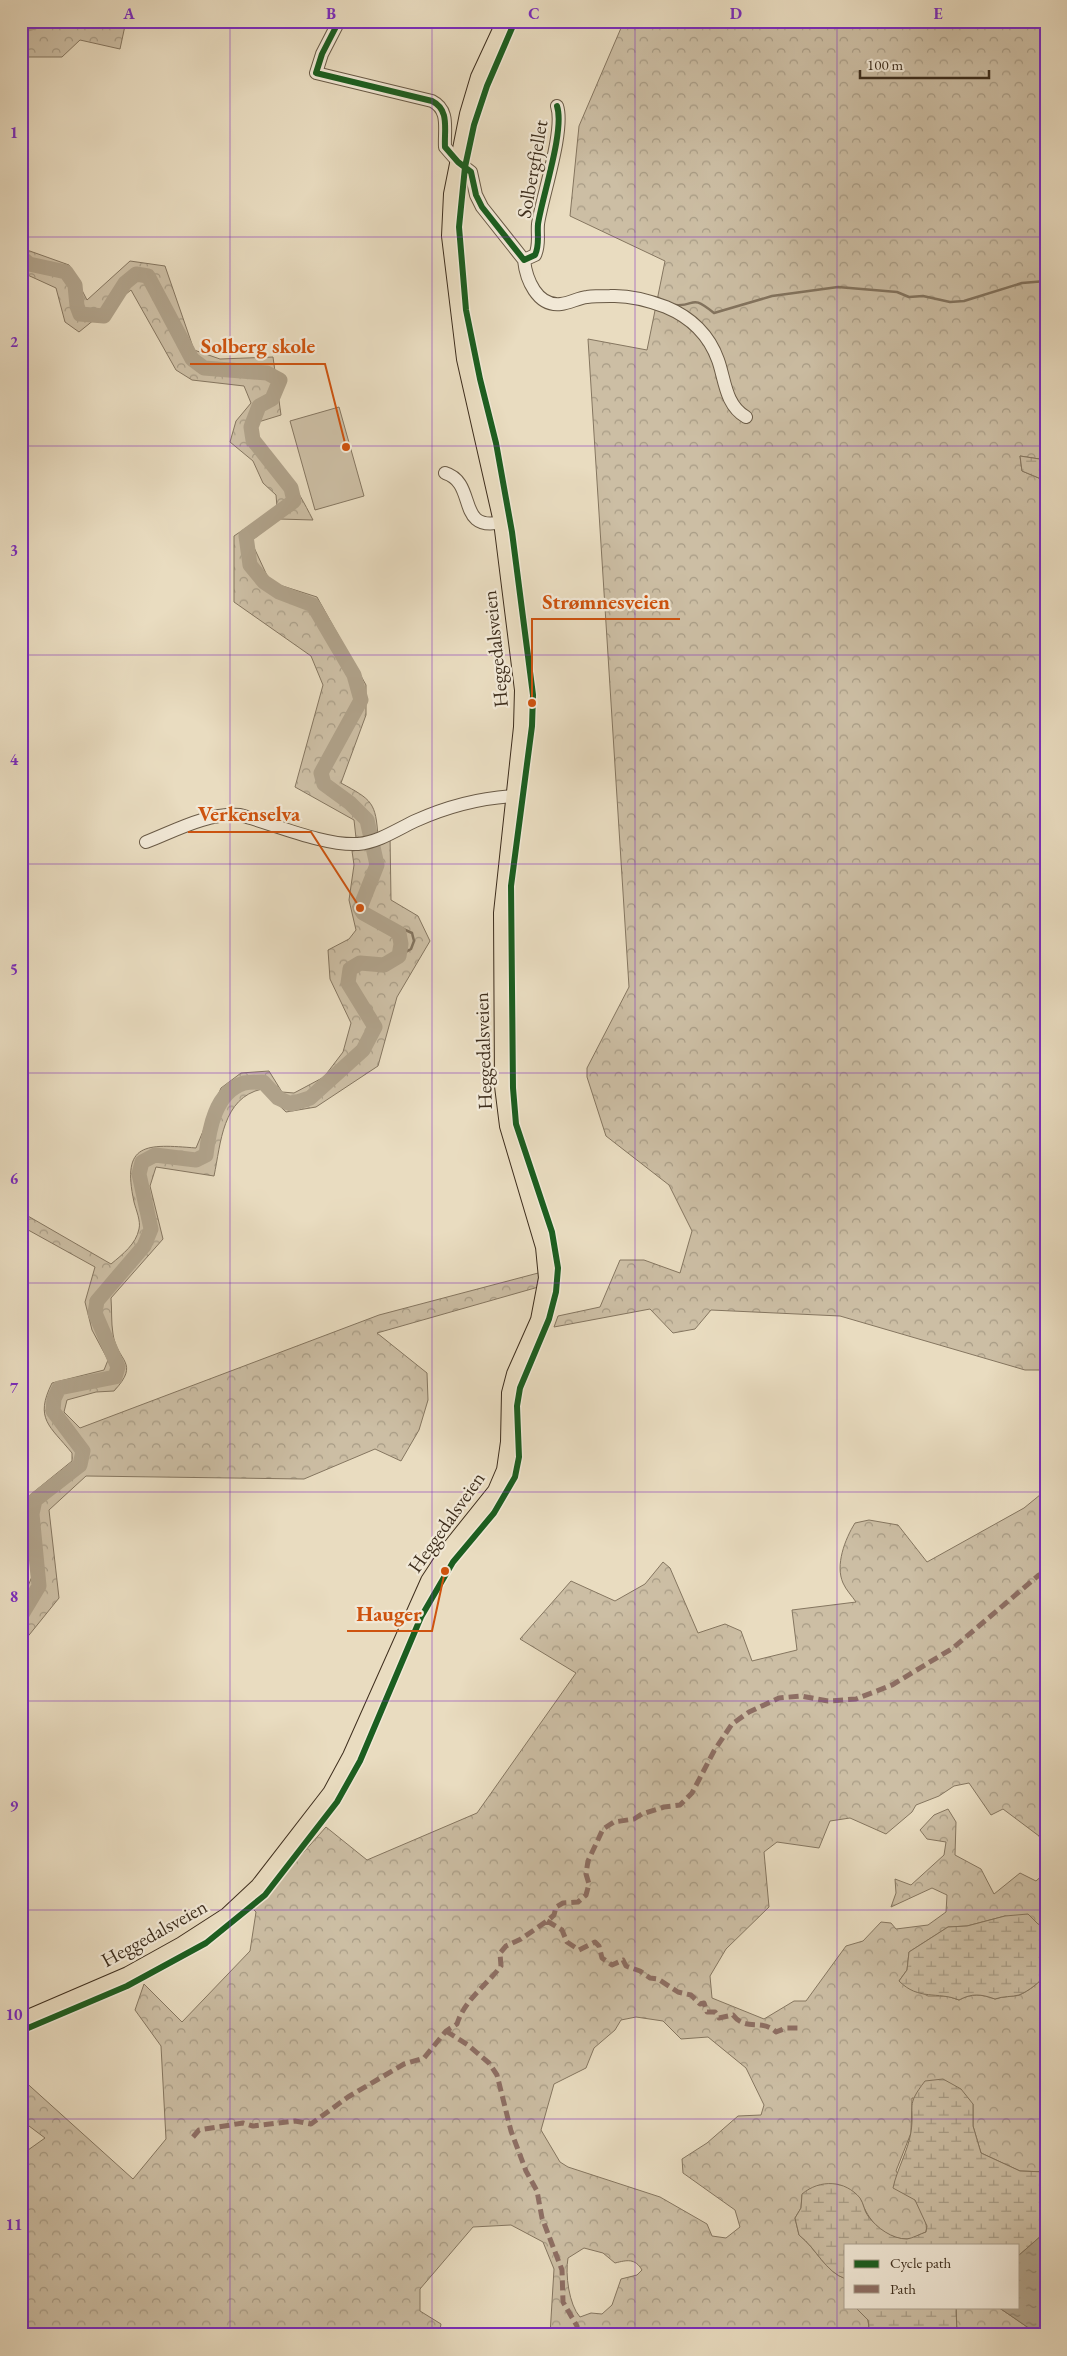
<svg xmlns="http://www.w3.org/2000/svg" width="1067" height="2356" viewBox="0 0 1067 2356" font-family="'EB Garamond',serif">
<defs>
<pattern id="forest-crowns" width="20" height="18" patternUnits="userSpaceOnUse" patternTransform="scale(1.25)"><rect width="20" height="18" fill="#ccbea4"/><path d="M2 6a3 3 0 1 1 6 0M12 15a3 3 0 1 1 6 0" fill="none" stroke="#a79b85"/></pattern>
<pattern id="wetland-marsh" width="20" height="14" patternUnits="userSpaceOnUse" patternTransform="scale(1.25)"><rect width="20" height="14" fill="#ccbea4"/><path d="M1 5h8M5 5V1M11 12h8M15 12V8" fill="none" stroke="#a79b85"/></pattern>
<pattern id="water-ripples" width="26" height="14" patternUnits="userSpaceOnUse" patternTransform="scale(1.25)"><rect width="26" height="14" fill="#afa189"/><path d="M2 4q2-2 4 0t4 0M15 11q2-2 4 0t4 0" fill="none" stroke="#90846f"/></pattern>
</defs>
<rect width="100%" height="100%" fill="#e9dcc0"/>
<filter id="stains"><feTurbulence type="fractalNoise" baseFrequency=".004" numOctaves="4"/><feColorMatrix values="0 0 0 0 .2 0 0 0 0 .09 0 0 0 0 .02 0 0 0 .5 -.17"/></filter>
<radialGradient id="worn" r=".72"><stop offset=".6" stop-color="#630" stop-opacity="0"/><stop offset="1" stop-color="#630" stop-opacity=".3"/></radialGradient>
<!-- forest -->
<path fill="url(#forest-crowns)" stroke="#857660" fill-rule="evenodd" d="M21,21H126L120,49L80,40L62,57H21Z
M624,21H1046V460L1020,456L1022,471L1046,481V1370H1025L840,1316L711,1310L695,1329L673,1333L650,1309L554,1327L558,1316L600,1307L620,1260H644L680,1273L692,1231L669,1185L606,1136L587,1077V1068L629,987L588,339L647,350L665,261L570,216L579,126Z
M21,229L27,250L69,265L87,300L130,261L165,266L194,350L220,359L273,357L281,415L255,423L252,442C284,466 295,485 313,520L279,519L251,541L270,582L317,597L366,685V715L341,783C372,800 376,802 378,838L357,847L354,820L295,787L323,685L311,656L234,602V536L277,507L276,495L263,483L253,461L230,442L236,421L251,403L244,386L192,380L176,370L131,290L79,332L65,322L56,288L21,272Z
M390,835L391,900L418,916L430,941L397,997L378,1066L316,1107L286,1112L262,1089C222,1098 221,1143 214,1176L156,1167L150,1186L163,1239L111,1298C112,1310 111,1322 113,1334C117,1362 141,1362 114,1391L96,1392L67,1400L64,1412L80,1428L379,1315L542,1272V1286L377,1333L427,1373L428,1400L419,1430L401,1461L375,1449L304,1479L86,1476L49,1510L59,1598L21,1645V1603L33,1574L26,1511L30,1495L72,1461V1453C50,1426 34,1419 52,1383L104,1370L108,1360L92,1330L85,1302L95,1267L21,1226V1212L111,1264C123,1254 136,1244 139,1229C141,1221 136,1210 134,1202C121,1142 146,1144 196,1148L221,1088L241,1073L269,1071L282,1092L294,1093L324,1077L343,1052L351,1023L330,979L328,950L349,939L356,930L349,900L354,865L352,851L359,850Z
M1046,1490V1853L1039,1836L1003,1809L991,1815L969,1783L954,1786L939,1796L916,1805L912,1812L886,1834L850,1818L830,1821L819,1848L777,1842L764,1852L769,1907L726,1949L710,1976L712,1998L764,2019L794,2001H806L846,1946L863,1941L881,1922L891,1923L896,1929L928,1925L946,1912L947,1895L932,1888L891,1907L896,1893L895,1879L911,1885L944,1855L946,1842L927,1839L920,1830L934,1815L948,1809L956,1822L955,1855L981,1869L994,1894L1020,1873L1036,1881L1046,1872V1927L1005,1916L967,1926L948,1927L909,1952L907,1970L899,1981L928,1996H947L959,2000C972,1993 981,1994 995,1999C1003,1996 1012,1997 1019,1995C1029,1991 1040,1982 1046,1974V2172L1020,2171L981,2153L973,2126V2104L912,2098L911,2133L896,2171C905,2185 930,2216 926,2232C920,2234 913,2239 907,2239C883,2239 868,2220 861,2200L802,2195L801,2208L795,2218L799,2235C817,2249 825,2272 846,2279V2307H855L868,2320L870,2335H550L554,2269L543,2242L511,2225L473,2227L420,2289V2311L441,2324L439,2335H21V2155L45,2138L21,2120V2078L133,2179L166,2139L161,2046L135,2010L144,1984L182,2022L250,1951L256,1912L253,1909L326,1827L367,1860L477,1813L576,1673L520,1639L571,1581L615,1601L645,1584L663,1562L670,1568L698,1633L725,1624L741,1631L752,1661L797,1650L792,1610L856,1602C852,1596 846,1590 843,1583C835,1565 845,1539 855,1523L869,1520L898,1525L927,1562L1024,1508ZM636,2017L663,2021L681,2039L708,2037L746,2068L764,2105L761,2115L738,2116L707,2143L682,2159L683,2173L735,2210L740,2227L726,2238L712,2236L707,2224L660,2197L568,2167L560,2162L541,2130L554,2084L586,2068L594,2048L615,2030L621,2020ZM584,2248L603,2253L615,2263C627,2260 635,2258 642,2270L637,2275L621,2279L612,2305L602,2314L591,2313L580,2317C569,2305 565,2274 568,2258Z
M956,2307H998L1039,2335H957Z"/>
<!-- wetland -->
<path fill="url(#wetland-marsh)" stroke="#857660" d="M1020,456L1046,460V481L1022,471Z
M1028,1914L1038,1924L1046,1927V1974C1040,1982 1029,1991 1019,1995C1012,1997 1003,1996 995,1999C981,1994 972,1993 959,2000C937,1991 919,2001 899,1981L907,1970L909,1952L948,1927L967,1926L1005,1916Z
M943,2079L961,2089L973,2104V2126L981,2153L1020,2171L1046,2172V2238L1042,2235L1018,2256V2245H846V2279C825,2272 817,2249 799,2235L795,2218L801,2208L802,2194C820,2179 845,2180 860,2198C864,2204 864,2211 868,2216C877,2228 892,2239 907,2239C913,2238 920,2234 926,2232L927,2226L915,2200L893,2188C897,2169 908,2151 911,2132C915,2104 905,2107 925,2081Z
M855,2307H956L957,2335H870L868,2320Z"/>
<!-- pitch -->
<path fill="#ccbea4" stroke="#857660" d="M339,407L364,496L315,510L290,421Z"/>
<!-- water -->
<path fill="url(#water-ripples)" stroke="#82735e" d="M1042,2235L1046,2238V2335H1039L998,2307H1018V2256Z"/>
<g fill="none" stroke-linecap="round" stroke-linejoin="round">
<!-- stream -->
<path stroke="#82735e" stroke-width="2.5" d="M675,305C697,307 689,293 714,313L772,296L838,287L897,292L909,297L923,296L950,302L964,301L1022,283L1046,281
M391,929L401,928L412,933L414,941L411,949L399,956"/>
<!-- river -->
<path stroke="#afa189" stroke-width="15" d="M21,26L37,21
M21,257L29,264L66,272L75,285L77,306L80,314L104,316L125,283L136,274L148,276L192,359L204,368L267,373L280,380L272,399L259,406L251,427L253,440L291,488L294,501L246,536L250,565L264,582L279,592L313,605L354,675L361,700L321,773L324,784L350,803L367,820L377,865L360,908L363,913L399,933L401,944L399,956L384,965L360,963L350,969L348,983L375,1027L363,1050L310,1098L291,1104L278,1098L263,1082C257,1082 250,1082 244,1083C215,1092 209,1130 206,1155L196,1160L155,1155L142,1162L139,1174L151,1229L144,1246L97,1301L95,1313L118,1367L115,1377L59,1388L54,1399L53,1411L83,1451L80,1465L35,1500L32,1514L39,1586L21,1616"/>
<defs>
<path id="minor" d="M339,21L322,54L316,73L432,101C450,110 444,129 445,147L458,162L471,172L476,195L482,207L524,260L535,255C540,245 537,235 538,224C542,197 565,130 557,106
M524,260C526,279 537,307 561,304C570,303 578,298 587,297C594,296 602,296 610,296C629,295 648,300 666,307C690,317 709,335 718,360C725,379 725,405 746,417
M445,473C478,483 455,533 502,522
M146,842C177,830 206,813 240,815C274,824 324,846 358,844C379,842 396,830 415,821C446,807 479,798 514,796"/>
<path id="major" d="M21,2021L128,1975L182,1945L227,1916L259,1886L331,1793L351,1756L429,1581L452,1546L496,1491L505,1470L509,1442L510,1393L515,1374L539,1320L547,1278L544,1247L508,1126L503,1086L502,913L522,727L523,690L502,522L465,359L450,236L452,194L468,114L479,77L505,21"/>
</defs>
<!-- minor casing -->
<use href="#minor" stroke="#695a46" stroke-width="14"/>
<!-- major casing -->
<use href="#major" stroke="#3e2e1d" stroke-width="18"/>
<!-- minor -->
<use href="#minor" stroke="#f1e8d6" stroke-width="12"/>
<!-- major -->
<use href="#major" stroke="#e9dcc0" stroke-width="16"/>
<!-- quiet -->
<path stroke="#8d6e63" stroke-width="5" stroke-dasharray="10 5" stroke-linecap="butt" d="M547,1921L562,1930L567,1942L579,1950L595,1942L599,1946L602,1958L612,1965L623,1960L626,1966L640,1971L650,1978L658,1979L678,1992L691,1995L700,2004L704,2003L707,2012H715L719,2018L733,2015C746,2032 761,2018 776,2032L786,2028H799
M446,2031L468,2045L489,2063L497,2075L511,2131L526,2171L537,2191L542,2218L562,2270L563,2302L577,2326L578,2335
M193,2137L199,2130L243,2123L253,2126L295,2121L311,2124L348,2097L404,2064L424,2058L446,2031L457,2024C465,1999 486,1986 501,1966L500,1953L506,1946L521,1939L547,1921L554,1915L556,1907L563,1903L578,1902L586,1895L589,1884L586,1874L588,1861L603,1829L614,1822L634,1819L642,1814L664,1807L680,1805L692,1793L714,1751L732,1724L749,1712L779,1698L801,1696L828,1701L856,1699L892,1685L953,1648L1039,1575L1046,1572"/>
<defs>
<path id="cycleway" d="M339,21L322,54L316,73L432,101C450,110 444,129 445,147L458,162L471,172L476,195L482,207L524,260L535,255C540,245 537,235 538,224C542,197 565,130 557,106
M21,2031L127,1986L206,1943L265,1895L337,1802L360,1761L421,1617L453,1562L494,1513L515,1477L519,1457L517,1406L520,1388L549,1319L556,1292L558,1268L552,1232L516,1124L513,1088L511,886L532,726L533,695L512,532L496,443L480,379L466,310L459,227L465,167L474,125L487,86L515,21"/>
</defs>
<!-- cycleway casing -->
<use href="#cycleway" stroke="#f1e8d6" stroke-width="9"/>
<!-- cycleway -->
<use href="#cycleway" stroke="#1b5e20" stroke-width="6"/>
</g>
<!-- grid -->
<path fill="none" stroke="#7b2cbf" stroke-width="1" stroke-opacity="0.55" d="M230,21V2335M432,21V2335M635,21V2335M837,21V2335M21,237H1046M21,446H1046M21,655H1046M21,864H1046M21,1073H1046M21,1283H1046M21,1492H1046M21,1701H1046M21,1910H1046M21,2119H1046"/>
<g text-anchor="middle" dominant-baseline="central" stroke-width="4.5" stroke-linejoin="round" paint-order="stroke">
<!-- street labels -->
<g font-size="20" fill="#3e2e1d" stroke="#f1e8d6">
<text transform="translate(532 169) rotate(-80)">Solbergfjellet</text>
<text transform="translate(495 649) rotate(-96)">Heggedalsveien</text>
<text transform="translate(483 1051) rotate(-92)">Heggedalsveien</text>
<text transform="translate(446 1522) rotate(-55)">Heggedalsveien</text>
<text transform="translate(154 1933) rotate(-29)">Heggedalsveien</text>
</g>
</g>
<!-- callouts -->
<path fill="none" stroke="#ce530f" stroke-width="2" d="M346 447L325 364H190M532 703L532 619H680M360 908L311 832H188M445 1571L432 1631H347"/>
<g fill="#ce530f" stroke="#f1e8d6" stroke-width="2">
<circle cx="346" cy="447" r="5"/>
<circle cx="532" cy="703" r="5"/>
<circle cx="360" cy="908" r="5"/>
<circle cx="445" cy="1571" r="5"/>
</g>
<g font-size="21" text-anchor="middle" font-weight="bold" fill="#ce530f" stroke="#f1e8d6" stroke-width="4.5" stroke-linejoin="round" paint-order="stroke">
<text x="258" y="353">Solberg skole</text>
<text x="606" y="609">Strømnesveien</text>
<text x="249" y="821">Verkenselva</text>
<text x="389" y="1621">Hauger</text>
</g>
<!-- margin -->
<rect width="1067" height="2356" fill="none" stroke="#e9dcc0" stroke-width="55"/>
<!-- legend -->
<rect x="844" y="2244" width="175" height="65" fill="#f1e8d6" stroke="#a99e8c"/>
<rect x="854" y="2260" width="25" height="8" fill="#1b5e20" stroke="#a99e8c"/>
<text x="890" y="2268" font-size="15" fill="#3e2e1d">Cycle path</text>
<rect x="854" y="2285" width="25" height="8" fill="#8d6e63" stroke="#a99e8c"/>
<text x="890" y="2294" font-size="15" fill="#3e2e1d">Path</text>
<!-- scale -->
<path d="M860 70v8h129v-8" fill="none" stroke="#3e2e1d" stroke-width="2.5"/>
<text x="867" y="70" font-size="15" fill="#3e2e1d" stroke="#f1e8d6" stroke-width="4" paint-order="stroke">100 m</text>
<rect x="28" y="28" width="1012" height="2300" fill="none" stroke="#7b2cbf" stroke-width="2"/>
<g font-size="16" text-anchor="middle" font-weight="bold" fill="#7b2cbf">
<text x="129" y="19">A</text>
<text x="331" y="19">B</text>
<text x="534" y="19">C</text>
<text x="736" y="19">D</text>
<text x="938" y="19">E</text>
<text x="14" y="138">1</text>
<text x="14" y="347">2</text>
<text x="14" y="556">3</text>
<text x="14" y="765">4</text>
<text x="14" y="975">5</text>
<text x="14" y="1184">6</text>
<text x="14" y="1393">7</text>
<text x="14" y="1602">8</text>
<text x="14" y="1811">9</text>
<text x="14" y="2020">10</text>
<text x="14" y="2230">11</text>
</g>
<rect width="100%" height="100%" filter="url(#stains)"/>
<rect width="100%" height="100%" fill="url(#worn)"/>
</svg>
